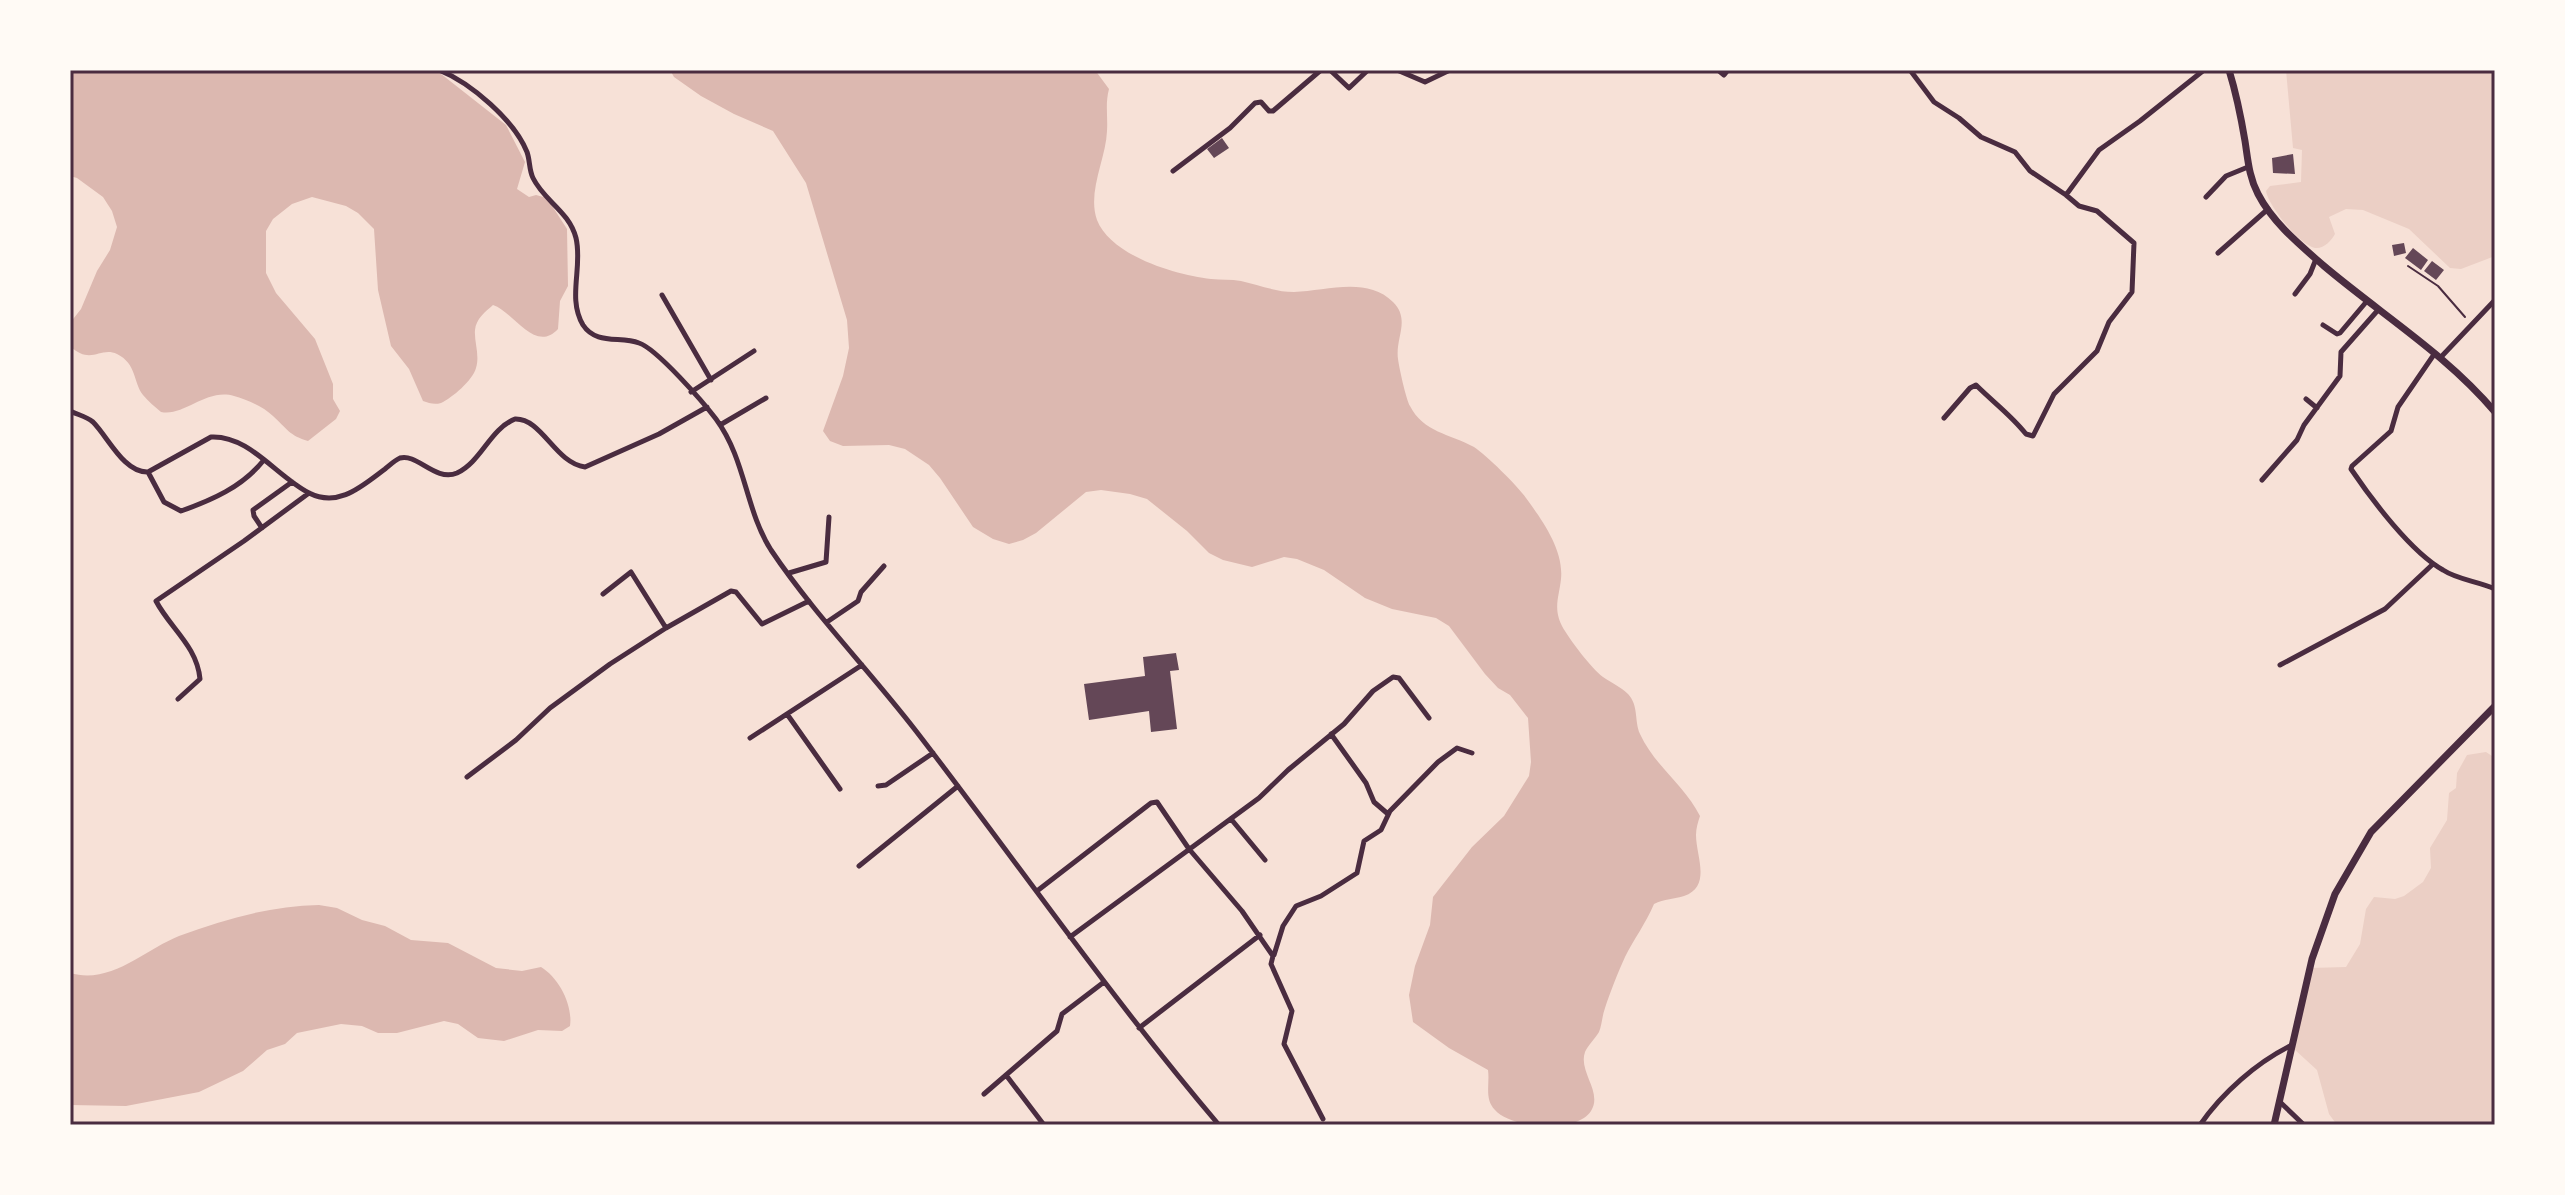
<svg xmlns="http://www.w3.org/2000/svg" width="2565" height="1195" viewBox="0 0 2565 1195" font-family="'DM Sans',sans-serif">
<rect width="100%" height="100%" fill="#f7e1d7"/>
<!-- green -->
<path fill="#ebcfc5" d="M2286,70H2495V256L2461,269L2450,268L2409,229L2363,210L2346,209L2329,217L2335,234C2331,241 2324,249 2315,248C2299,245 2268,205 2266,191L2270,186L2301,182L2302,150L2293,148Z
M2486,752L2495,758V1125H2337L2329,1114L2317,1070L2294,1049L2310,968L2346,967L2360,944L2366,909L2374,897L2395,899L2404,896L2423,882L2431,868L2430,848L2447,820L2449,793L2456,788L2457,773L2467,755Z"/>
<!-- water -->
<path fill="#dcb8b0" d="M70,70H436L506,125L525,162L517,189L529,197L536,195L547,198L567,229L568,286L560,301L558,329C535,354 514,312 493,305C485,312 476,319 475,330C474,342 480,355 476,368C473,380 452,398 441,403C434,405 429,403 423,401L409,369L391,346L378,290L374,229L358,213L346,206L312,197L292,204L273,219L266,231V273L276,293L315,339L333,384V399L340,411L336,419L308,441C290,436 286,428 273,416C264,407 246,399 234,396C206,388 184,417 161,412C155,407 148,401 143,395C133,382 137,364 117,354C100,346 91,366 70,346V323L81,309L97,271L110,250L117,227L112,211L103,197L77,178L70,176Z
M670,70H1095L1109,89C1105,104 1108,116 1107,131C1106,159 1087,192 1097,220C1111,256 1176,275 1211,279C1221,280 1231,279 1241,281C1259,285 1276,292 1294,292C1326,291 1367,276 1393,302C1411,320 1395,338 1398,359C1399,367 1406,399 1410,406C1423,432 1450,434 1474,447C1486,455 1517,485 1526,498C1542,520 1564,550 1561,579C1559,597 1553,608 1562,626C1569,639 1592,669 1603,677C1612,683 1621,687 1628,694C1639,706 1634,720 1640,734C1654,765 1685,786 1700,816C1698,822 1696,828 1696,835C1696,856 1712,886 1684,896C1675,899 1664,899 1654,904C1646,923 1634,939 1625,957C1618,972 1610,993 1605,1008C1602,1016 1602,1025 1599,1032C1595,1039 1588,1045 1585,1052C1578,1072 1603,1092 1591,1111C1576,1134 1512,1129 1495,1110C1484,1099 1490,1084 1488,1070L1449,1048L1413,1022L1409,995L1415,966L1430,925L1433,897L1472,847L1504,816L1529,776L1531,762L1528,718L1510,695L1498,688L1485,674L1449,626L1436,618L1392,609L1365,598L1324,570L1297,559L1284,557L1252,567L1223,560L1209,553L1187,531L1147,499L1130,494L1101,490L1086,492L1036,533L1023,540L1009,544L993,539L973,527L940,478L929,465L905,449L889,445L843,446L830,441L823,431L843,376L849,348L847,320L806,183L773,131L734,114L701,96L674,77Z
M319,905L337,908L362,920L385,926L411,940L448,943L496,968L522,971L541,967C559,978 573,1005 570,1026L562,1031L538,1030L504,1041L478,1038L458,1024L444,1021L397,1033H378L362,1026L341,1024L297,1033L285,1044L267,1050L243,1071L199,1092L126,1106L70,1105V973C111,985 144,950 179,936C225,919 270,906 319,905Z"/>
<!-- building -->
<path fill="#644757" d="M1222,138L1229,148L1214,158L1207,149Z
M2293,154L2295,174L2273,173L2272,158Z
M2404,243L2406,253L2394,256L2392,245Z
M2413,248L2428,260L2421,270L2405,258Z
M2432,261L2444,270L2436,280L2424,271Z
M1176,653L1179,670L1170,671L1177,729L1151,732L1149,711L1089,720L1084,684L1145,676L1143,657Z"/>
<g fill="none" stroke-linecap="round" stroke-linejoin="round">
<!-- path -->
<path stroke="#4a2c40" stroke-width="2" d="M2408,266L2438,286L2465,317"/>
<!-- minor -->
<path stroke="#4a2c40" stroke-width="5" d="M439,70C471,83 514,120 527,152C530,160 529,170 533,178C544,201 569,211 576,238C583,267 567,298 583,325C596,345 620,336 639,343C657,349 703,402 716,419C746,460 745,509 771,550C814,614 869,670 916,731C1017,862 1111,998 1219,1125
M1330,70L1349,88L1368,70
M1397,70L1425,82L1450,70
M1718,70L1724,75L1728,70
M1910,70L1934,102L1959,118L1981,137L2015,152L2030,171L2066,195L2099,150L2140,121L2204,70
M1173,171L1230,128L1255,103L1261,102L1269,111H1273L1321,70
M2206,197L2226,176L2248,167
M2218,253L2268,209
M2295,294L2310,274L2316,259
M662,295L711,380
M2323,325L2337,334L2340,333L2367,301
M2435,353L2398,407L2391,431L2352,466L2351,469C2372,500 2411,552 2443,570C2458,580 2478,581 2495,589
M2441,357L2495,300
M691,392L754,351
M2306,399L2317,408
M70,411C78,415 86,416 93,422C108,437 124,473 148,472L211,437C249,435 276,476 309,493C339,508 362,486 385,469C390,465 395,460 400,458C417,453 435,482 457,473C481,462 490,429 515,419C542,418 555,463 585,467L659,434L707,407
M1944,418L1970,388L1976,385C1993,402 2011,415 2026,434L2033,436L2054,394L2097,351L2109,322L2132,292L2134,243L2097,211L2079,206L2066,195
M720,425L766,398
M148,472L164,502L181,511C212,500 242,487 263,461
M2262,480L2297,440L2304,425L2340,376L2341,352L2378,310
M262,528L254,516L253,510L292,482
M789,573L826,562L829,517
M603,594L631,572L666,628L731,591L736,592L762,624L809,601
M827,622L858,601L861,592L884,566
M2280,665L2385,609L2433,564
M178,699L200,679C197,646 170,628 156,601L244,541L309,493
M787,714L840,789
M1331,734L1366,783L1374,802L1388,814
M750,738L862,665
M467,777L516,740L550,708L610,664L666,628
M878,786L886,785L933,753
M1231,819L1265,860
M859,866L958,786
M1037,891L1151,803L1157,802L1189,849L1242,911L1273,956L1271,964L1292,1011L1284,1044L1323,1119
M1070,937L1259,798L1288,770L1344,724L1373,691L1393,677L1399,678L1429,718
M1274,955L1283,926L1296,906L1321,896L1357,873L1364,841L1381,830L1390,811L1438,762L1457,748L1472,753
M1139,1028L1260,935
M1006,1075L1044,1125
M984,1094L1057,1031L1062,1014L1104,982
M2279,1101L2304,1125
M2200,1125C2222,1093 2257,1062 2292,1045"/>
<!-- secondary -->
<path stroke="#4a2c40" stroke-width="7" d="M2229,70C2236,93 2241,117 2245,141C2248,160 2249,177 2258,194C2273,223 2300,245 2324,266C2382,315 2446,354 2495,412
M2274,1125L2312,959L2335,894L2371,832L2495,706"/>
</g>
<!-- border -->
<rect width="2565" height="1195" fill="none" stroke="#fffaf5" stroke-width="144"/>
<rect x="72" y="72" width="2421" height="1051" fill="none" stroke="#4a2c40" stroke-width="3"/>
</svg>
